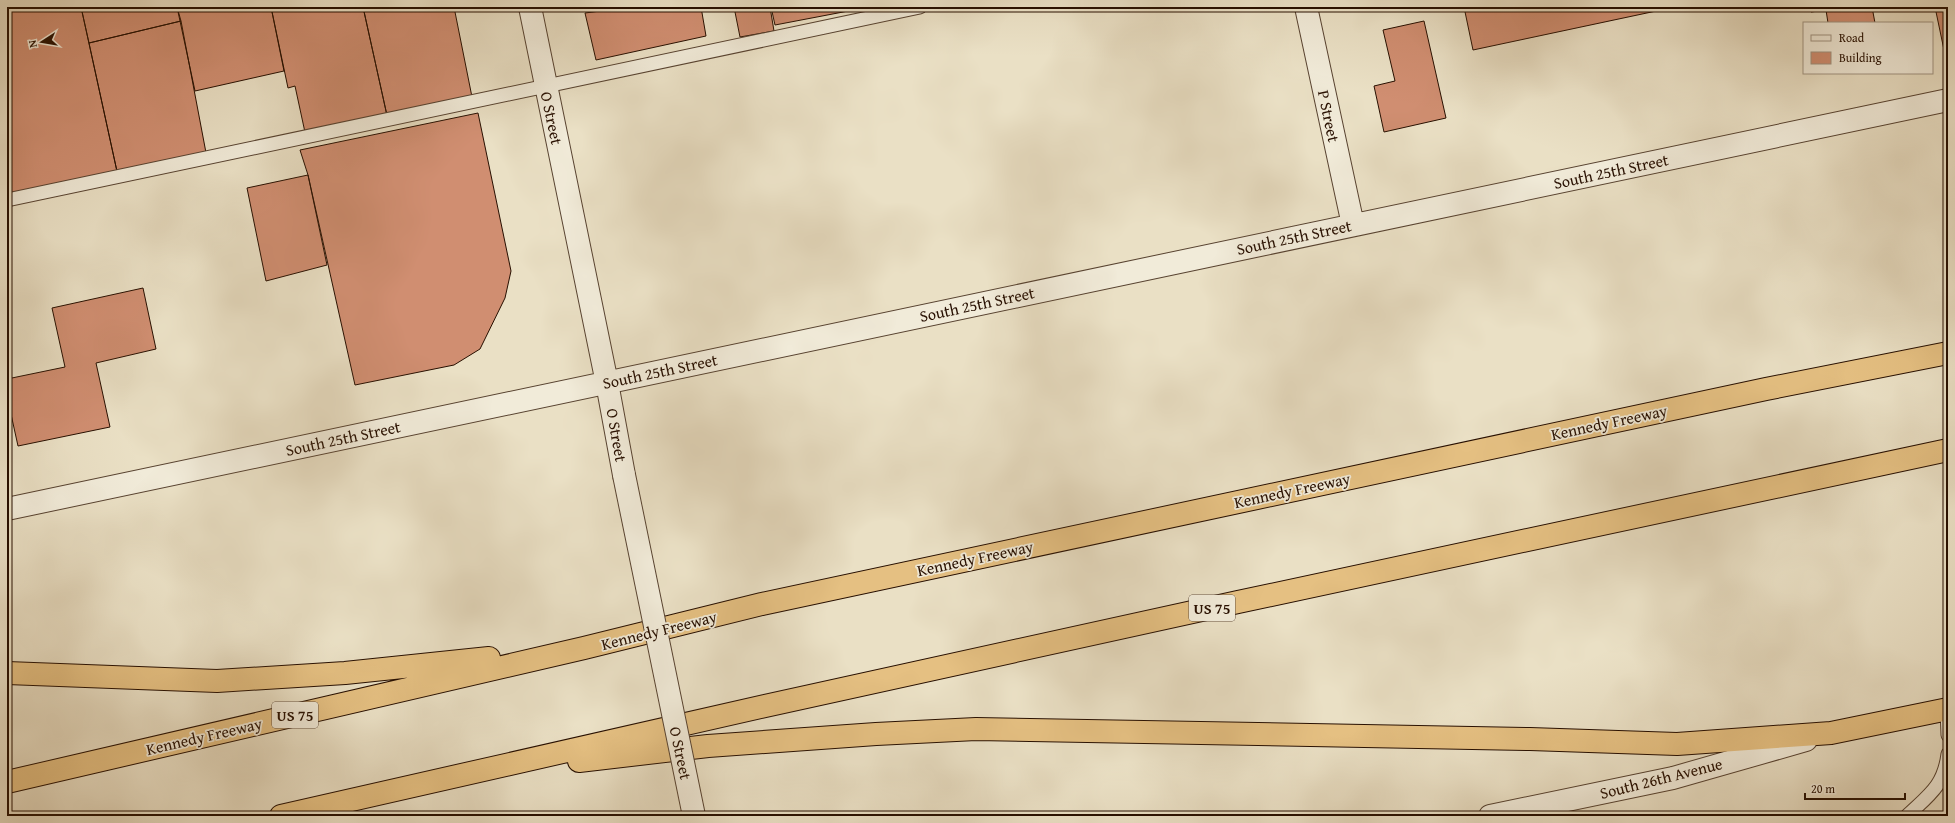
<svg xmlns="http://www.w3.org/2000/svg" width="1955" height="823" viewBox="0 0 1955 823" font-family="'Gentium Book Plus',serif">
<rect width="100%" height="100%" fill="#eae0c5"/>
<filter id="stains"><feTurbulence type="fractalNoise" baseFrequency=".005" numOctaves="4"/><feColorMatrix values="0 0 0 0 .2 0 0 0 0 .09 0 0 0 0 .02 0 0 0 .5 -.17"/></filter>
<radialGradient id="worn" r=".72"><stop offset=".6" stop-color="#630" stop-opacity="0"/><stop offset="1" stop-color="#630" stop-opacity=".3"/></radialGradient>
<!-- building -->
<path fill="#d08e71" stroke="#270f00" d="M7,7H81L118,176L7,200Z
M81,7H177L181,21L89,43Z
M177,7H271L284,71L195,91Z
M271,7H363L388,120L306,137L295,86L288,88Z
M363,7H454L473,102L388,120Z
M624,7H701L706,36L596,60L585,13L624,8Z
M734,7H770L774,31L740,37Z
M771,7H864V8L775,25Z
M1464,7H1675L1473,50Z
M1810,7H1872L1875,23H1828L1826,10L1811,12Z
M1935,7H1948V49L1944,50Z
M181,21L207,158L118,176L89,43Z
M1424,21L1446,118L1384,132L1374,86L1395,81L1383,30Z
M478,113L511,271L505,298L480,349L454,365L355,385L308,175L300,150Z
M308,175L327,265L266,281L247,188Z
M143,288L156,349L96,363L110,427L18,446L7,396V379L65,367L52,308Z"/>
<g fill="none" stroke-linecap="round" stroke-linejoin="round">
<defs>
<path id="service" d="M7,200L920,7
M1947,710L1948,735
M1907,816C1929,795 1944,786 1948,754"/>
<path id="minor" d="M530,7L607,383L624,475
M1306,7L1353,225
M7,509L1948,100
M1490,816L1673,778L1806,740"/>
<path id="motorway" d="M7,673L217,681L345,673L489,658
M579,761L708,746L876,734L976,729L1530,739L1677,744L1831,733L1948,709
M7,782L584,648L762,604L1766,389L1948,353
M281,816L765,706L1238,602L1948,450"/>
</defs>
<!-- service casing -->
<use href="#service" stroke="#584331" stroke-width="15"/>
<!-- minor casing -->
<use href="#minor" stroke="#584331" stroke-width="24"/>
<!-- motorway casing -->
<use href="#motorway" stroke="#270f00" stroke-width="24"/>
<!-- service -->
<use href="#service" stroke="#f1ebd9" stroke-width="13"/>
<!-- minor -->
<use href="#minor" stroke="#f1ebd9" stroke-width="22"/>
<!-- motorway -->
<use href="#motorway" stroke="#e5c082" stroke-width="22"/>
<defs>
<path id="minor-bridge" d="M624,475L694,816"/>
</defs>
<!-- minor-bridge casing -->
<use href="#minor-bridge" stroke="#584331" stroke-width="24" stroke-linecap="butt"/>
<!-- minor-bridge -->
<use href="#minor-bridge" stroke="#f1ebd9" stroke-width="22"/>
</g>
<g text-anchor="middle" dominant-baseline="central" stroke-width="3.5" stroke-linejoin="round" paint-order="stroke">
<!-- shield labels -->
<g fill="#f1ebd9" stroke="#645141" stroke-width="1">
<rect x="1189" y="595" width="46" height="26" rx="3"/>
<rect x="272" y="702" width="46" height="26" rx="3"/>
</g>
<g font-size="15" font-weight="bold" fill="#270f00">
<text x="1212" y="608">US 75</text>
<text x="295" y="715">US 75</text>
</g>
<!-- street labels -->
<g font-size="16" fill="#270f00" stroke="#f1ebd9">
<text transform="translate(1329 116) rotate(78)">P Street</text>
<text transform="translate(552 118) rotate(78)">O Street</text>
<text transform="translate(1611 171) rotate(-12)">South 25th Street</text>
<text transform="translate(1294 237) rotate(-12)">South 25th Street</text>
<text transform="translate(977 304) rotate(-12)">South 25th Street</text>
<text transform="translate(660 371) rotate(-12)">South 25th Street</text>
<text transform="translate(1609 422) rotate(-12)">Kennedy Freeway</text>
<text transform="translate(617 435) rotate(80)">O Street</text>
<text transform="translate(343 438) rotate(-12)">South 25th Street</text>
<text transform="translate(1292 490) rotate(-12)">Kennedy Freeway</text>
<text transform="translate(975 558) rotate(-12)">Kennedy Freeway</text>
<text transform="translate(659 630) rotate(-14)">Kennedy Freeway</text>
<text transform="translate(204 736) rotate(-13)">Kennedy Freeway</text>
<text transform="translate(681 753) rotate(78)">O Street</text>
<text transform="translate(1661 778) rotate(-14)">South 26th Avenue</text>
</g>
</g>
<!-- margin -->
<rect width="1955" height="823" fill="none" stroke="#eae0c5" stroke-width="24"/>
<rect x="8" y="8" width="1939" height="807" fill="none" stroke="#270f00" stroke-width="2"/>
<rect x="12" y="12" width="1931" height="799" fill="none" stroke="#270f00"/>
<!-- legend -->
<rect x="1803" y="22" width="130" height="52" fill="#f1ebd9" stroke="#a09382"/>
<rect x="1811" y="35" width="20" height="6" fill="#f1ebd9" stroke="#a09382"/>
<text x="1839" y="42" font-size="12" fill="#270f00">Road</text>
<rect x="1811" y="52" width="20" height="12" fill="#d08e71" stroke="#a09382"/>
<text x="1839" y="62" font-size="12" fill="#270f00">Building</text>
<!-- north arrow -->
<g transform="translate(42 42) rotate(258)" stroke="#f1ebd9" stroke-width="3" paint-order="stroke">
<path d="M0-3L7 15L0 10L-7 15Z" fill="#270f00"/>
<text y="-6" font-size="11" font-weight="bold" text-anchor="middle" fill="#270f00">N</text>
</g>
<!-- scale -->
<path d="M1805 793v6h100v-6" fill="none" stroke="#270f00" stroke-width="2"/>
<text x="1811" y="793" font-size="12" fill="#270f00" stroke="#f1ebd9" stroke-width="3" paint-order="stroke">20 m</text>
<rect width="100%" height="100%" filter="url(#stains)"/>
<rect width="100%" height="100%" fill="url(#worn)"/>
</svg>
